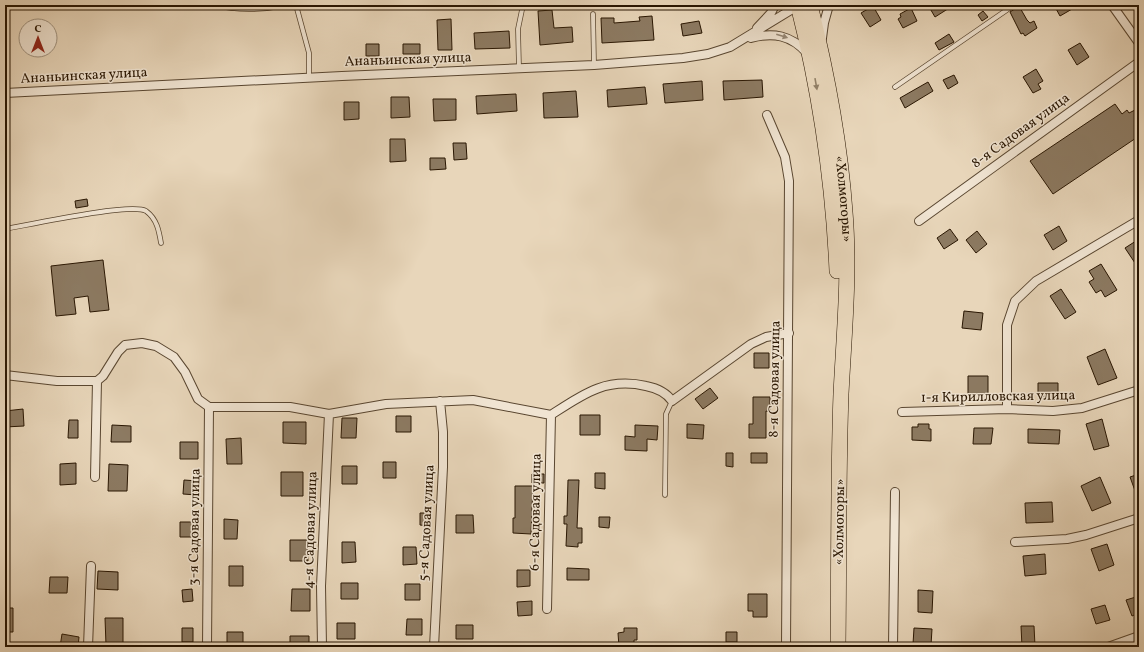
<svg xmlns="http://www.w3.org/2000/svg" width="1144" height="652" viewBox="0 0 1144 652" font-family="Vollkorn,serif">
<rect width="100%" height="100%" fill="#e8d6ba"/>
<filter id="stains"><feTurbulence type="fractalNoise" baseFrequency=".005" numOctaves="4"/><feColorMatrix values="0 0 0 0 .2 0 0 0 0 .09 0 0 0 0 .02 0 0 0 .5 -.17"/></filter>
<radialGradient id="worn" r=".72"><stop offset=".6" stop-color="#630" stop-opacity="0"/><stop offset="1" stop-color="#630" stop-opacity=".3"/></radialGradient>
<!-- building -->
<path fill="#8c7a62" stroke="#291602" d="M928,5H954L935,17Z
M1054,5H1079L1060,16Z
M873,6L881,20L870,27L861,13Z
M1019,6L1027,20L1030,23L1034,21L1037,28L1025,36L1023,33L1021,34L1010,12Z
M911,8L917,21L903,28L898,19L901,17L900,14Z
M552,10L554,28L572,27L573,42L540,45L538,11Z
M983,11L988,17L982,21L978,15Z
M652,16L654,40L602,43L601,18H614V23L640,21L639,17Z
M451,19L452,50H438L437,20Z
M699,21L702,33L683,36L681,24Z
M509,31L510,48L475,49L474,33Z
M949,34L954,42L939,50L935,43Z
M1080,43L1089,57L1077,65L1068,50Z
M366,44H379V56H366Z
M403,44H420V54H403Z
M1036,69L1043,81L1038,84L1041,89L1033,93L1023,77Z
M954,75L958,83L948,89L943,80Z
M762,80L763,97L724,100L723,81Z
M702,81L703,100L665,103L663,84Z
M928,82L933,91L905,108L900,98Z
M645,87L647,104L608,107L607,90Z
M576,91L578,117L544,118L543,93Z
M516,94L517,111L477,114L476,96Z
M391,97H409L410,117L391,118Z
M433,99H456V120L434,121Z
M344,102H359V119L344,120Z
M1115,104L1122,114L1127,110L1129,113L1135,110L1139,116V136L1053,194L1030,161Z
M390,139H405L406,161L390,162Z
M453,143H466L467,159L454,160Z
M430,158H445L446,169L430,170Z
M87,199L88,206L76,208L75,201Z
M1059,226L1067,241L1053,250L1044,235Z
M950,229L958,240L944,249L937,238Z
M977,231L987,244L976,253L966,240Z
M1139,239V269L1125,248Z
M103,260L109,310L90,312L88,296L74,298L76,314L56,316L51,266Z
M1101,264L1117,290L1105,297L1101,290L1096,293L1089,282L1094,279L1089,271Z
M1061,289L1076,312L1065,319L1050,296Z
M964,311L983,313L981,330L962,328Z
M1105,349L1117,378L1098,385L1087,357Z
M754,353H769V368H754Z
M968,376H988V394H968Z
M1038,383H1058V397H1038Z
M710,388L718,398L703,409L695,399Z
M753,397H770V412L766,411V438H749V424H753Z
M23,409L24,426L5,427V411Z
M580,415H600V435H580Z
M396,416H411V432H396Z
M342,418H357L356,438H341Z
M1102,419L1109,446L1094,450L1086,424Z
M69,420H78V438H68Z
M283,422H306V444L283,443Z
M687,424L704,425L703,439L687,438Z
M918,424H929V429H931V441L912,440V427H918Z
M112,425L131,426V442H111Z
M635,425L658,426L657,440L647,439V451L625,450V436L635,437Z
M974,428H993L991,444H973Z
M1028,429L1060,430L1059,444L1028,443Z
M241,438L242,464H227L226,439Z
M180,442H198V459H180Z
M726,453H733V467L726,466Z
M751,453H767V463H751Z
M383,462H396V478H383Z
M76,463V484L60,485V464Z
M109,464L128,465L127,491H108Z
M342,466H357V484H342Z
M281,472H303V496H281Z
M595,473H605V489L595,488Z
M532,474H544V483H532Z
M1139,474V499H1138L1130,477Z
M1100,477L1111,503L1092,511L1081,486Z
M184,480L198,481L197,495L183,494Z
M568,480H579L577,528H582V543H578V547L566,546L567,524H564V516H567Z
M515,486H533L531,534L513,533V518H515Z
M1052,502L1053,522L1026,523L1025,503Z
M420,513H429V526L420,525Z
M456,515H473L474,533H456Z
M599,517H610L609,528L599,527Z
M224,519L238,520L237,539H224Z
M180,522H194V537H180Z
M290,540H307L308,561H290Z
M342,542H355L356,562L342,563Z
M1107,544L1114,565L1099,571L1091,549Z
M403,547H416L417,564L403,565Z
M1045,554L1046,574L1025,576L1023,556Z
M229,566H243V586H229Z
M567,568L589,569V580H567Z
M517,570H530V586L517,587Z
M98,571L118,572V590L97,589Z
M50,577H68L67,593H49Z
M341,583H358V599H341Z
M405,584H420V600H405Z
M192,589L193,601L183,602L182,590Z
M292,589H310V611H291Z
M918,590L933,591L932,613L918,612Z
M748,594H767V617H753V611H748Z
M1139,596V613L1132,616L1126,600Z
M532,601V615L518,616L517,602Z
M1105,605L1110,620L1096,624L1091,609Z
M5,608H13V632H5Z
M105,618H123V644L106,645Z
M407,619H422V635H406Z
M337,623H355V639H337Z
M456,625H473V639H456Z
M1021,626H1034L1035,646L1022,647Z
M182,628H193V642H182Z
M624,628H637V640H634V647H619L618,633L624,632Z
M914,628L932,629L931,645L913,644Z
M227,632H243V647H227Z
M726,632H737V642H726Z
M62,634L79,637L78,647H60Z
M290,636H309V647H290Z"/>
<g fill="none" stroke-linecap="round" stroke-linejoin="round">
<defs>
<path id="lane" d="M215,5C239,11 262,10 286,5
M296,5L309,53V77
M593,14L594,65
M519,68L518,29L523,5
M895,87L1014,5
M5,229C28,225 132,202 146,211C157,219 159,231 161,243
M665,495L666,414L672,401"/>
<path id="street" d="M1112,5L1139,43
M757,28L771,13L775,5
M751,38C773,32 791,35 807,53
M822,38L824,23L829,5
M5,93L342,76L594,65L683,58L708,54L730,47L799,5
M767,115L785,157L789,181L786,647
M919,221L1139,62
M5,375L57,381H97L103,376L118,352L125,345L142,343L156,346L174,357L185,372L198,399L209,407H290L329,414L386,404L473,400L551,415C583,394 606,377 646,386C656,388 666,392 672,401L751,344L766,337L789,333
M1007,409V325L1015,301L1036,281L1139,220
M902,412L1007,409L1053,411L1082,408L1139,390
M95,477L97,381
M1015,542L1067,539L1086,535L1139,518
M547,609L551,415
M88,647L91,566
M207,647L209,407
M322,647L321,586L329,414
M434,647L443,467V432L440,401
M893,647L895,492
M1108,647L1139,636"/>
<g id="highway">
<path d="M798,5C820,92 833,181 837,271"/>
<path id="s1" d="M810,5C827,73 840,142 845,212C850,273 844,334 841,394C838,478 839,563 838,647"/>
</g>
</defs>
<!-- lane casing -->
<use href="#lane" stroke="#594630" stroke-width="5.5"/>
<!-- street casing -->
<use href="#street" stroke="#594630" stroke-width="10"/>
<!-- highway casing -->
<use href="#highway" stroke="#291602" stroke-width="16"/>
<!-- lane -->
<use href="#lane" stroke="#f0e4d2" stroke-width="4"/>
<!-- street -->
<use href="#street" stroke="#f0e4d2" stroke-width="8"/>
<!-- highway -->
<use href="#highway" stroke="#e8d6ba" stroke-width="15"/>
</g>
<!-- one-way arrows -->
<defs><path id="oneway-solid" d="M-6-.8H1V-3.2L6.5 0L1 3.2V.8H-6Z"/></defs>
<use fill="#968774" href="#oneway-solid" transform="translate(782 36) rotate(17)"/>
<use fill="#928067" href="#oneway-solid" transform="translate(816 84) rotate(80)"/>
<g text-anchor="middle" dominant-baseline="central" stroke-width="3" stroke-linejoin="round" paint-order="stroke">
<!-- street labels -->
<g font-size="14" fill="#291602" stroke="#f0e4d2">
<text transform="translate(408 60) rotate(-2)">Ананьинская улица</text>
<text transform="translate(84 76) rotate(-3)">Ананьинская улица</text>
<text transform="translate(1021 131) rotate(-36)">8-я Садовая улица</text>
<text stroke="none"><textPath href="#s1" startOffset="197">«Холмогоры»</textPath></text>
<text transform="translate(775 379) rotate(-89)">8-я Садовая улица</text>
<text transform="translate(998 397) rotate(-1)">1-я Кирилловская улица</text>
<text transform="translate(536 512) rotate(-89)">6-я Садовая улица</text>
<text transform="translate(840 522) rotate(-89)">«Холмогоры»</text>
<text transform="translate(427 523) rotate(-87)">5-я Садовая улица</text>
<text transform="translate(195 527) rotate(-89)">3-я Садовая улица</text>
<text transform="translate(311 530) rotate(-88)">4-я Садовая улица</text>
</g>
</g>
<!-- margin -->
<rect width="1144" height="652" fill="none" stroke="#e8d6ba" stroke-width="20"/>
<rect x="6" y="6" width="1132" height="640" fill="none" stroke="#291602" stroke-width="2"/>
<rect x="10" y="10" width="1124" height="632" fill="none" stroke="#291602"/>
<!-- north arrow -->
<g transform="translate(38 38)"><circle r="19" fill="#f0e4d2" stroke="#a0927f"/>
<path d="M0-3L7 15L0 10L-7 15Z" fill="#8f2418"/>
<text y="-6" font-size="11" font-weight="bold" text-anchor="middle" fill="#291602">С</text>
</g>
<rect width="100%" height="100%" filter="url(#stains)"/>
<rect width="100%" height="100%" fill="url(#worn)"/>
</svg>
